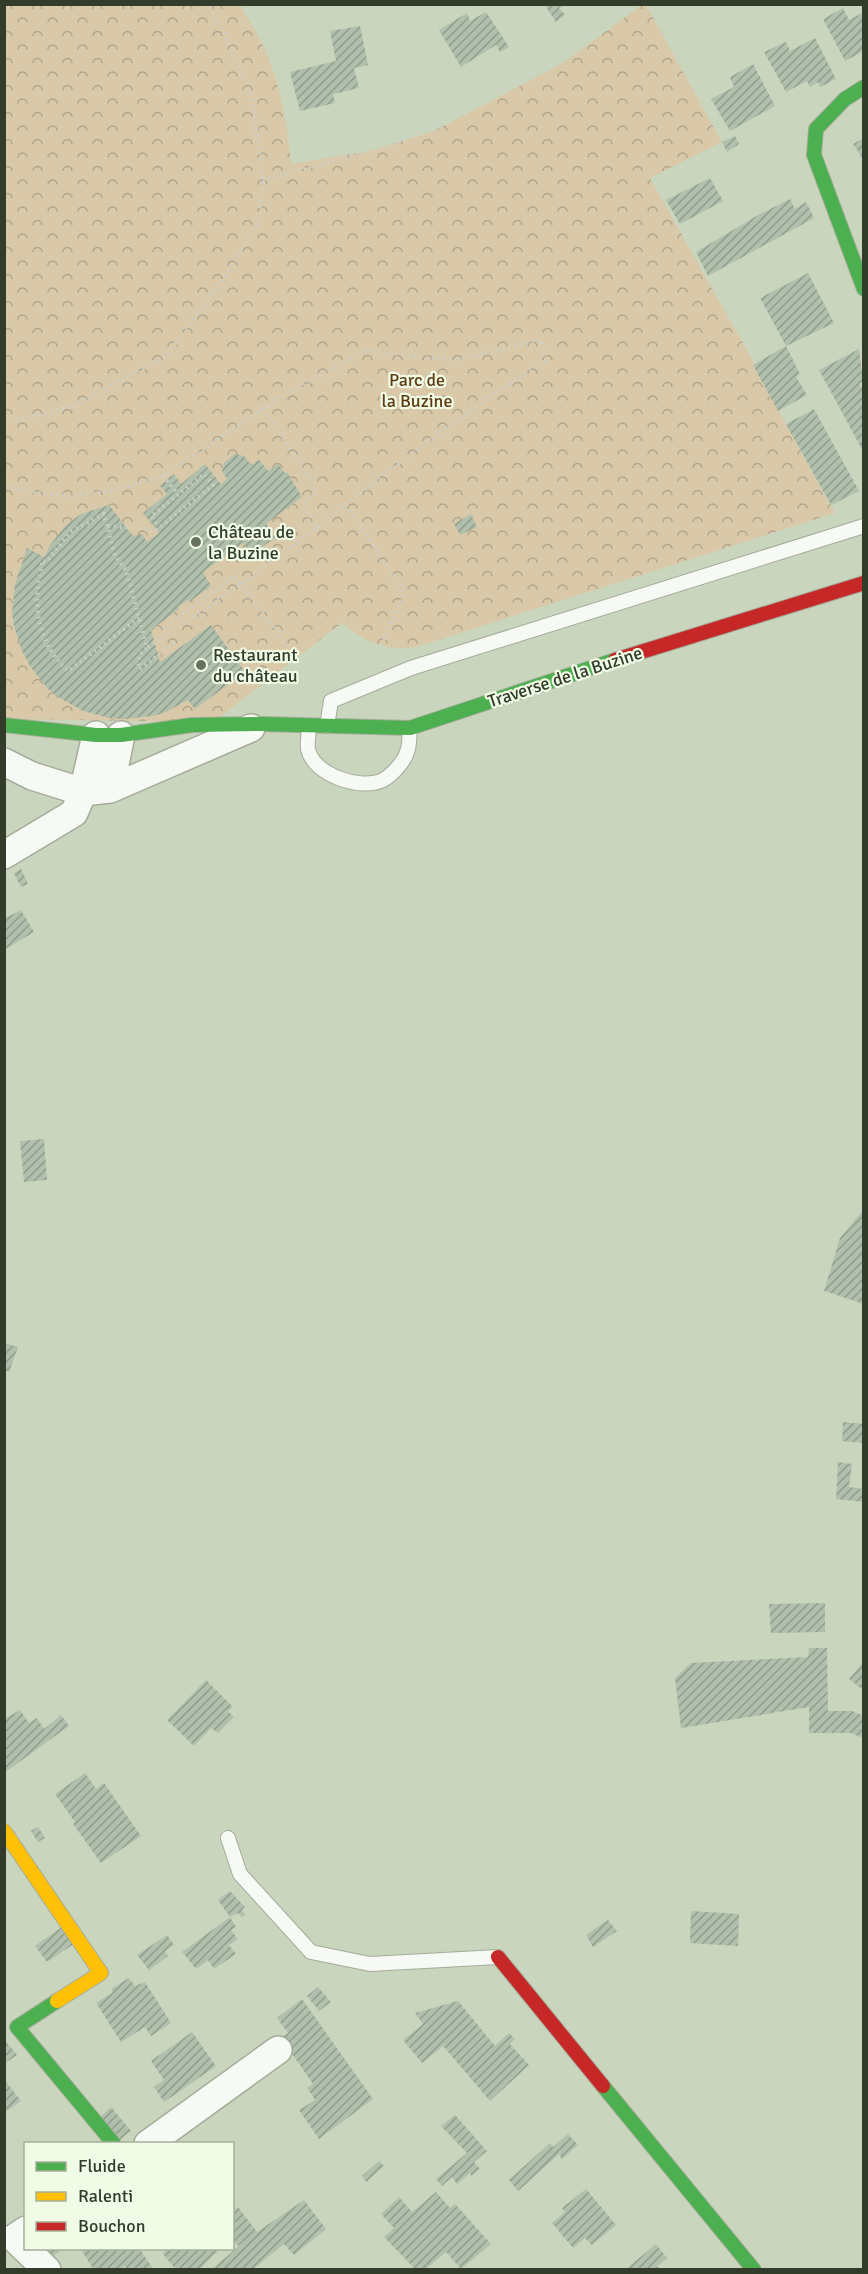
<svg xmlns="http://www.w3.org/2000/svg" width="868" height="2274" viewBox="0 0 868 2274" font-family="Signika,sans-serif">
<defs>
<pattern id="park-crowns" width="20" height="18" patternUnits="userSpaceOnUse" patternTransform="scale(1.5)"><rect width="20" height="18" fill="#d9c9a9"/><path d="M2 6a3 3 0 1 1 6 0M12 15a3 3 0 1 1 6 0" fill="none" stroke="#b1a48a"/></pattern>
<pattern id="building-hatch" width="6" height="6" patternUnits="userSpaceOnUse" patternTransform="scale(1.5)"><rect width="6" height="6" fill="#b0c0ac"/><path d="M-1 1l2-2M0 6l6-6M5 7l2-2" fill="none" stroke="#909d8c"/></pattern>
</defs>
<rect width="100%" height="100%" fill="#cad5bd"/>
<!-- park -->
<path fill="url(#park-crowns)" d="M4,5H240C247,17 255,29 261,41C279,78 288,124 291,164L364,152L432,132L563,63L642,5H646L722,142L650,178L754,363L753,365L835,513L416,647C384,651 367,643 342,623L213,722L5,719Z"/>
<!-- building -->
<path fill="url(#building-hatch)" d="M544,4H565L559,8L565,15L556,22Z
M843,8L849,20L864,12V51L845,61L823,19Z
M486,12L509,47L500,52L496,45L461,67L439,30L467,13L470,21Z
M360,26L368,65L354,68L359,88L333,94L335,103L300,111L290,72L336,61L330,31Z
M815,38L836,79L820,87L818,82L810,87L807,81L786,92L764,52L786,42L790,51Z
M753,64L775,106L730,131L711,99L734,87L730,77Z
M735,136L739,144L727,152L722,142Z
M864,138V161L853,144Z
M710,178L723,201L680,224L666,200Z
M790,199L795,209L806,202L814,218L708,276L696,252L760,214Z
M808,273L834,323L786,346L760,298Z
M786,346L800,374L796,377L807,395L778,411L753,365Z
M859,349L863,382L859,384L864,391V453L819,370Z
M814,409L859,491L831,505L786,424Z
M235,454L244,456L251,465L259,460L268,471L278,464L285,473L287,472L302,497L266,524L275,538L251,554L243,543L203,572L211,586L189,602L188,600L178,607L179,609L151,630L160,662L211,625L245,672L195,709L188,700L166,712L153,716L124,719L110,718L83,711L58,697L47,688L30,666L22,651L14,626L12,612L15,584L27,548L44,557L50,545L67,524L81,514L109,505L133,536L142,534L147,542L159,533L143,513L167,494L160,486L174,474L181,484L205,464L221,484L227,479L222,471L224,463Z
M471,514L477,527L460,535L454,524Z
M21,869L28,884L21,887L14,873Z
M21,910L34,932L4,950V914L7,917Z
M44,1139L47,1180L24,1182L20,1141Z
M864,1209V1304L824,1291L840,1238Z
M4,1343L18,1347L9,1372L4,1370Z
M843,1422L864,1424V1443L842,1441Z
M838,1462L852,1464L849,1487L864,1489V1502L836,1499Z
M825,1603V1632L771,1633L769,1604Z
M809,1648H827L828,1711H852L864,1716V1738L850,1733H809V1707L681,1728L675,1678L691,1663L808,1657Z
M864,1661V1691L849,1679Z
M206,1680L233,1707L228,1711L234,1717L218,1733L211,1728L194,1746L167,1720Z
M20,1710L29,1723L37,1718L44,1729L61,1715L69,1726L4,1773V1719Z
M85,1773L96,1789L104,1783L141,1836L101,1863L73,1824L75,1822L55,1794Z
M38,1827L45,1838L38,1842L31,1831Z
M230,1891L245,1907L242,1910L245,1915L241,1917L238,1913L230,1917L218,1900Z
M691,1911L739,1914L738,1946L690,1943Z
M230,1917L236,1927L231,1930L238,1939L229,1945L236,1954L214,1969L208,1960L196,1969L182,1952Z
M608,1920L617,1931L593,1947L586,1935Z
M62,1927L74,1944L47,1962L35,1946Z
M167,1935L174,1945L165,1951L168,1956L149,1970L137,1955Z
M129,1978L135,1986L145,1982L171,2023L151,2036L145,2027L121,2042L96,2003L113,1992L111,1989Z
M318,1987L331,2002L319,2011L307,1996Z
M302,1999L373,2099L319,2139L299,2110L315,2100L307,2088L313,2084L281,2038L288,2033L277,2018Z
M458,2001L495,2046L509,2033L515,2039L510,2044L529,2065L490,2101L443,2046L422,2063L403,2040L423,2024L415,2013Z
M192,2032L216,2066L164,2102L154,2087L164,2080L151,2061Z
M4,2039L17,2055L4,2064Z
M4,2079L21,2101L4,2113Z
M111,2107L131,2131L117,2142L98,2119Z
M455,2115L487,2151L474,2162L480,2169L471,2176L470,2173L457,2184L452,2177L442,2186L436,2179L467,2153L441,2126Z
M568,2134L578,2145L562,2159L559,2154L518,2191L509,2180L550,2143L553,2147Z
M379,2161L384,2166L366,2182L362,2176Z
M586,2189L616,2225L592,2245L585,2238L573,2248L552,2223L565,2212L562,2208Z
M436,2192L450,2208L455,2204L491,2244L461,2269L446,2252L425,2270H416L384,2237L394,2228L381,2214L399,2197L412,2212Z
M304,2200L326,2229L294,2255L284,2244L252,2270H211L245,2241L238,2246L232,2239V2211L238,2207L257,2232Z
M656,2244L667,2258L657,2266L660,2270H625Z
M43,2248H64L51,2258Z
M80,2248H139L154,2270H127L125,2266L119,2270H94Z
M168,2248H221L199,2270H176L163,2254Z"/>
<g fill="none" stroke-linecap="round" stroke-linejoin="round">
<defs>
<path id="lane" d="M309,726C309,733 307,742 308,749C313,775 361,791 383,780C392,775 404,762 407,752C410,745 409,736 410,728
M327,726L331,701L411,668L864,526
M228,1838L240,1874L311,1952L370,1964L498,1957"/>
<path id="street" d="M4,762L32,776L83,792L110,789L251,728
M110,789L121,735
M4,855L74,813L83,792L96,735
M148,2144L278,2050
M26,2230L14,2238L47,2270"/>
<path id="fast" d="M864,87L845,99L816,129L814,155L864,289
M4,725L96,735H121L192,725L262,724L410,728L615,660
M57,2001L17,2027L114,2144
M603,2086L754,2270"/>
<path id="slow" d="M4,1831L101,1973L57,2001"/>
<path id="jam" d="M615,660L864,583
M498,1957L603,2086"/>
</defs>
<!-- lane casing -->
<use href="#lane" stroke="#a4ac99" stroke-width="16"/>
<!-- street casing -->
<use href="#street" stroke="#a4ac99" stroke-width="30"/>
<!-- fast casing -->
<use href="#fast" stroke="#a4ac99" stroke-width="16"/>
<!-- slow casing -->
<use href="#slow" stroke="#a4ac99" stroke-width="16"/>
<!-- jam casing -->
<use href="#jam" stroke="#a4ac99" stroke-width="16"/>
<!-- path -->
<path stroke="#cdd0c9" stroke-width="4" stroke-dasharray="1.5 4.5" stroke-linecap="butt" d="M263,180L388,147L550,65L632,4
M263,408L316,487L313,496L303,503L316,528
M4,423L74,406L166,356L226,275L258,223L263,180L252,97L223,31L207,4
M163,476L178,494
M4,485L17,490L70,496L110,491L163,476L279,398L368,350L419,357L462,359L541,340L546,361L479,404L375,481L321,525L241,584L316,682
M346,505L405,593L381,646L361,660
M108,526L156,530L213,485L204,474L151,516L159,527
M139,618L68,671C35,641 32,601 43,560L46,562L70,532L104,514L115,556L126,570L147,648C139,654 138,659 139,669L179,640
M148,647L168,634L164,627L235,576L241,584L175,630"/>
<!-- lane -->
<use href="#lane" stroke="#f7f9f5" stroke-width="14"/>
<!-- street -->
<use href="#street" stroke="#f7f9f5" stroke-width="27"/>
<!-- fast -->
<use href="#fast" stroke="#4caf50" stroke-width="14"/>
<!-- slow -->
<use href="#slow" stroke="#ffc107" stroke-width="14"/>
<!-- jam -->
<use href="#jam" stroke="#c62828" stroke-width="14"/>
</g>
<!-- markers -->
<g fill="#68715d" stroke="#f1fce6" stroke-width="2">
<circle cx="196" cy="542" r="6"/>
<circle cx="201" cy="665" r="6"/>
</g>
<g text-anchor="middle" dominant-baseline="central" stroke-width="4.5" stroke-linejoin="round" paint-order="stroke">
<!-- park labels -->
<g font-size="18" fill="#5d3c14" stroke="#f1fce6">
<text x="417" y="380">Parc de<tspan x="417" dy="21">la Buzine</tspan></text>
</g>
<!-- poi labels -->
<g font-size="18" fill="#333b2a" stroke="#f1fce6" text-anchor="start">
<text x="208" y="532">Château de<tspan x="208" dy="21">la Buzine</tspan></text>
<text x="213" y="655">Restaurant<tspan x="213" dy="21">du château</tspan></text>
</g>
<!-- street labels -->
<g font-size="18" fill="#333b2a" stroke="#f1fce6">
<text transform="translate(565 677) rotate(-18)">Traverse de la Buzine</text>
</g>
</g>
<!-- border -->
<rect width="868" height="2274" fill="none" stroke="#333b2a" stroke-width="12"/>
<!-- legend -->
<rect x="24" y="2142" width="210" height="108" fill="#f1fce6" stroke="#a5af9b" stroke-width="1.5"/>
<rect x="36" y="2162" width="30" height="9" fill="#4caf50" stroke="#a5af9b" stroke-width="1.5"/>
<text x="78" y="2172" font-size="18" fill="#333b2a">Fluide</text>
<rect x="36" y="2192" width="30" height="9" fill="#ffc107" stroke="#a5af9b" stroke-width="1.5"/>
<text x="78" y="2202" font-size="18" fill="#333b2a">Ralenti</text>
<rect x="36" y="2222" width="30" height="9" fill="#c62828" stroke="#a5af9b" stroke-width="1.5"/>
<text x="78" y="2232" font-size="18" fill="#333b2a">Bouchon</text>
</svg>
